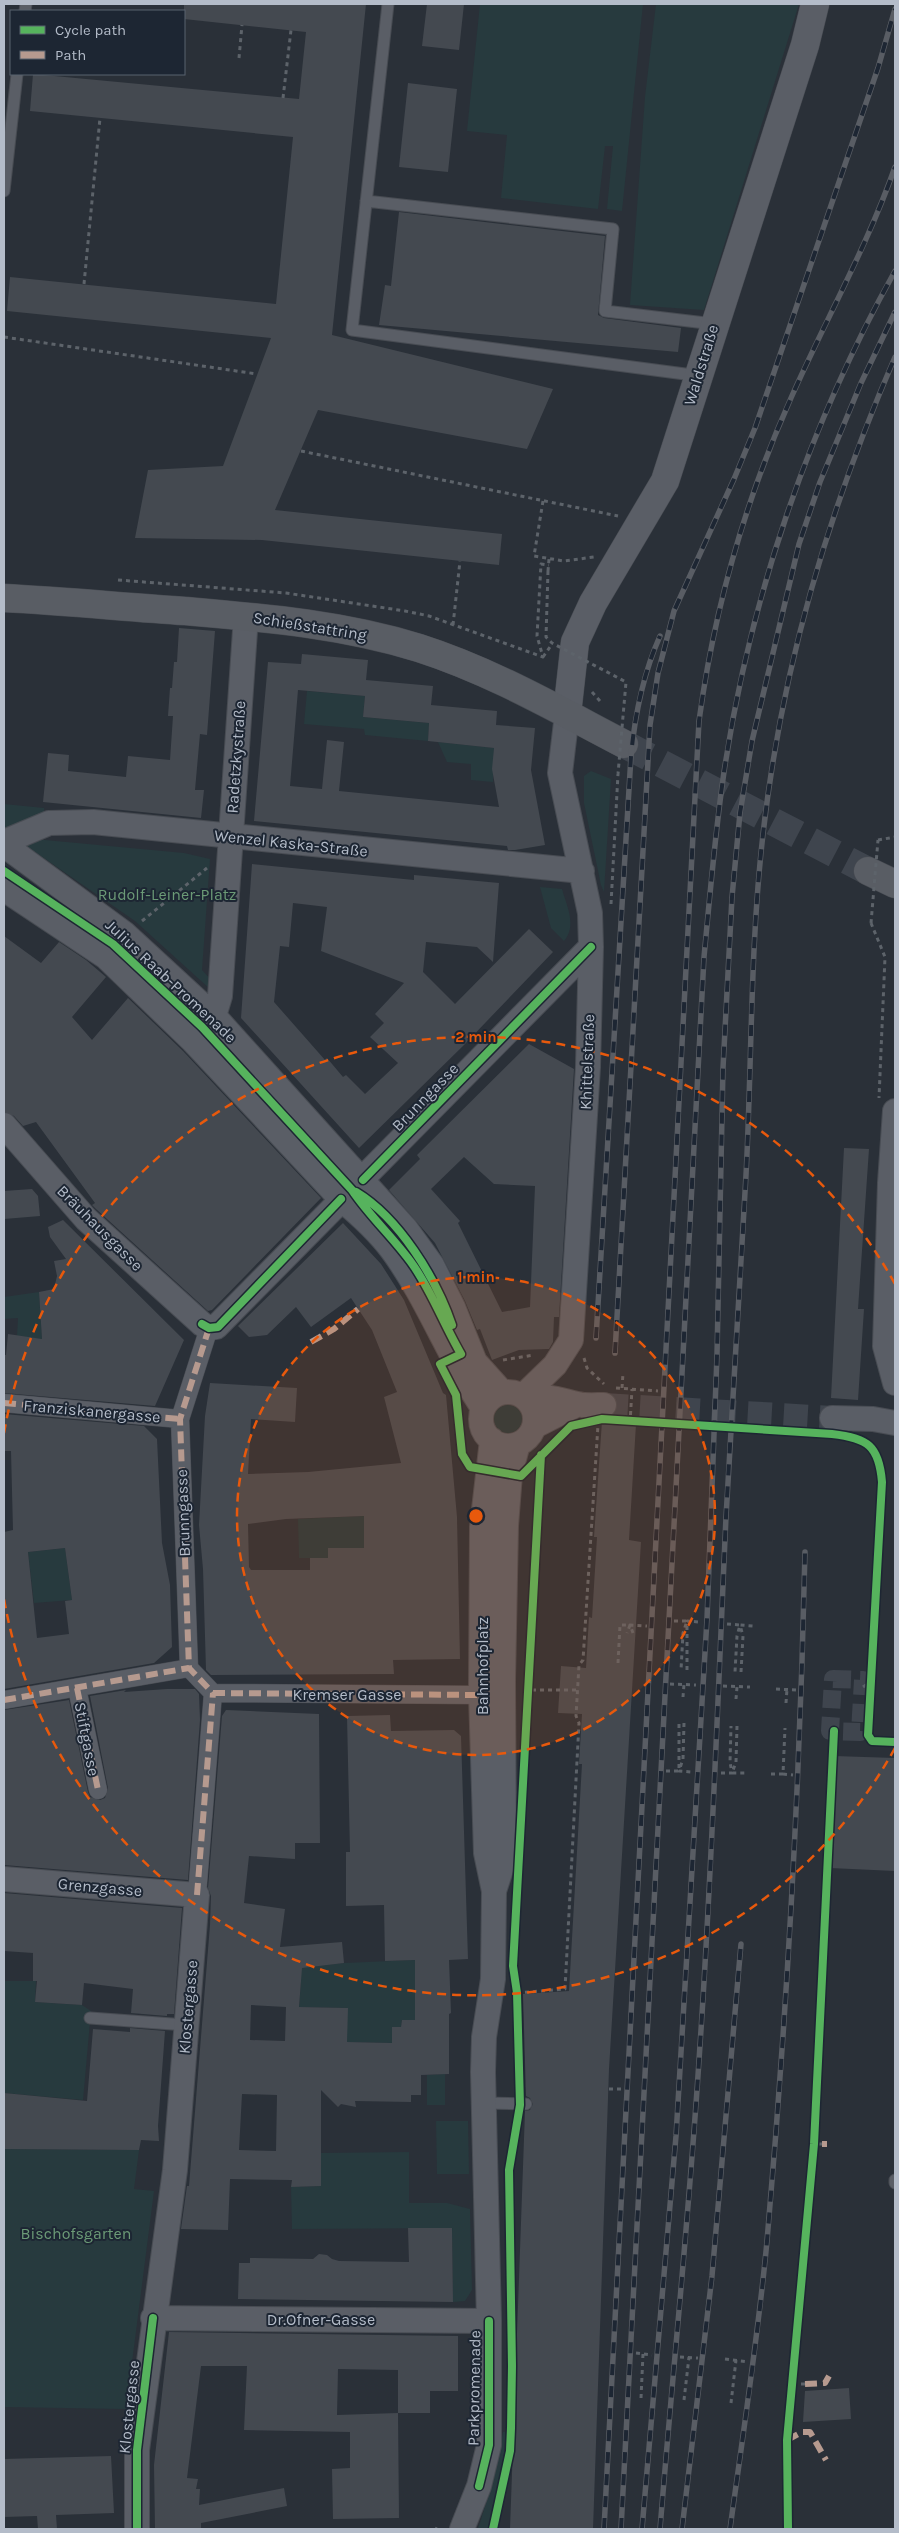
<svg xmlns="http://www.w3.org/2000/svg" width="899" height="2533" viewBox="0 0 899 2533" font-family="Karla,sans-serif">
<rect width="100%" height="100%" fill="#2a3038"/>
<!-- green -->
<path fill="#273a3e" d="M480,4H643L622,211L607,209L613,146H605L598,209L501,198L507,135L467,131Z
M656,4H799L704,310L630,305L645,97Z
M307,691L365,696L363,717L429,723L428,741L365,735L364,729L304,724Z
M438,742L494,748L493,782L471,780V764L447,762Z
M591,771L611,779L604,892L601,885L584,803V776Z
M4,804L44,808V812L8,829L4,828Z
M34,839L184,853L210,859L202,970L214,983L210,989L135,921L25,845Z
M540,887L562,889C567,907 577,925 564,941L551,928Z
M39,1292L42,1339L17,1336L18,1318L4,1319V1297Z
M494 1419a14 14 0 1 1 28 0a14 14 0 1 1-28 0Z
M364,1516V1548H328V1558H299L298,1519Z
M65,1548L72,1600L34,1603L28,1552Z
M415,1960V2020H402L401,2027H392V2039H415L391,2043L347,2042V2008L299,2007L301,1983L254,1973L344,1963Z
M4,1981H36L35,2002L82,2005L91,2011L83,2100L4,2093Z
M445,2074V2105H427V2075Z
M436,2121H468L469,2174H437Z
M4,2149L139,2150L134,2189L154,2191L126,2409L4,2407Z
M409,2152V2203H447L470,2209L472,2290L465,2301L453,2302L452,2228L292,2229L291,2187L321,2186L320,2153Z
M503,2432H505C506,2465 495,2497 488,2529H478L495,2474Z"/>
<!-- building -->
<path fill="#444950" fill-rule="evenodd" d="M184,4H366L332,335L553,389L527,449L318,410L275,510L502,534L499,565L262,540L135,538L148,470L223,466L271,338L7,311L10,277L276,304L293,137L30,111L33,74L299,99L306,32L184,19Z
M427,4H464L459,50L422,46Z
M408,83L457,89L448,172L399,167Z
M399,212L605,236L598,315L604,318L681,328L678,352L379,325L385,285L391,286Z
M179,628L215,631L207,735L200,734L195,790H204L201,818L43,802L48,753L69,755L68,771L126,777L128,756L170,760L173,716H168L170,688H172L174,662H177Z
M302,654L368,660L366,680L433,686L431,705L497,711L496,725L535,728L531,770L545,845L515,850H508L507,846L254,821L268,662L301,664ZM298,690L365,696L363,717L429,723L428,741L494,748L492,769L499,807L339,791L344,742L327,740L322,789L290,786Z
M252,864L414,880V875L499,883L493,962L477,947L426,942L423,972L455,1004L529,929L553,952L464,1045L359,1148L241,1018ZM293,903L327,907L321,951L404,983L375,1014L384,1023L370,1037L398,1063L365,1094L346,1075L343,1077L327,1058L325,1060L274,1002L280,946L289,947Z
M4,936L41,963L59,942L86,960L106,977L72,1017L92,1040L128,998L183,1051L321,1198L212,1310L208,1311L96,1209L92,1205L95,1203L36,1122L23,1126L14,1116L4,1112Z
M529,1044L574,1069L559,1317H554L553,1342L549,1349L519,1350L492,1360L480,1329L477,1330L465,1301L435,1243L389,1190L420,1159L417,1155ZM464,1157L494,1184L535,1186L530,1307L502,1312L458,1223L460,1221L431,1189Z
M844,1148L869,1149L858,1309H864L858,1400L831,1398Z
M32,1189L38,1196L40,1216L4,1219V1191Z
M63,1220L184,1340L155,1406L4,1393V1355H6L8,1334L42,1339L39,1292L54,1289L57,1276L54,1261L66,1259L50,1237L48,1227Z
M343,1223L381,1264L404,1300L443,1393L446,1395L457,1517L460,1659L393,1660L394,1674L211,1675L206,1670L203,1569L199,1525L205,1416L210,1383L297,1388L295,1422L251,1419L248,1474L308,1472L401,1463L384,1397L397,1392L372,1330L351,1298L311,1327L296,1307L267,1335L249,1337L238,1326ZM364,1516V1548H328V1558H310V1570H251L249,1567L248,1524L286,1519Z
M4,1414L144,1426L157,1439L162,1543L170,1585L172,1647L154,1663L4,1689V1532L13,1530L11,1451H4ZM65,1548L72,1600L65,1601L69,1634L37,1638L28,1552Z
M602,1421L636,1424L629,1540L641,1542L609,2069L593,2529H510L525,2111L530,2110L533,2104L530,2098L526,2096L523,1994L569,1991L582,1764H579L582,1714L558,1713L561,1666L586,1668L589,1617L592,1618L597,1537H594Z
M167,1689H195L199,1694L200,1720L188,1880L4,1865V1710L69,1700L88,1792L90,1797L100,1800L105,1798L108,1788L90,1696L126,1690L124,1692Z
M226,1710L319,1714L320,1843H295V1859L249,1856L244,1903L285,1909L280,1947L342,1942L344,1963L302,1968L299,2007L348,2008L347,2042L392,2043V2027H401L402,2020H415V1960L385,1961L384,1905L346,1906V1852H350L347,1716L390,1715L391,1731L454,1730L461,1736L468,1959L449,1960L451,2013L449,2014V2074L421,2075V2095H411V2102L355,2101L356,2107L341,2104L338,2107L321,2090V2186L291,2187L292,2180L230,2179L228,2230L181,2229L187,2186H189L210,1925L211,1896L208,1888L222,1716ZM251,2005L286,2007L285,2041L250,2040ZM242,2094L277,2095L276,2151L239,2150Z
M834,1756L895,1758V1871L830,1868Z
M4,1893L182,1908L174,2014H167V2016L131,2013L133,1989L84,1983L82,2005L35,2002L37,1981H33V1953L4,1951Z
M130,2028L165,2031L158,2126L159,2141L141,2140L139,2150L4,2149V2093L87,2101L93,2029L130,2032Z
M408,2228H452L453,2302L238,2299L239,2263H250V2258L313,2259L319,2254L327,2255L332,2259L339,2261L409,2262Z
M169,2332L458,2336V2391H430V2413H398L399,2518L333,2519L332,2469L350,2468V2432L244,2430L247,2366H201L187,2478L198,2479L196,2489H200L199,2505L284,2488L287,2506L201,2523V2529H155L154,2465ZM338,2369L398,2370V2413L337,2415Z
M849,2388L851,2419L803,2422L805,2391Z
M111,2456L114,2513L56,2515L57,2529H38L37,2516L4,2517V2459Z"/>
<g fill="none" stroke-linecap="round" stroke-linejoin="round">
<!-- pedestrian-tunnel -->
<path stroke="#3f454e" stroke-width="18" stroke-dasharray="18 9" stroke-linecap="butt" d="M833,1679L863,1680L860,1732L830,1731Z"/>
<!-- minor-tunnel -->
<path stroke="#3f454e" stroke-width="24" stroke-dasharray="24 12" stroke-linecap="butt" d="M604,1405L832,1418"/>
<!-- secondary-tunnel -->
<path stroke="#3f454e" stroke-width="28" stroke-dasharray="28 14" stroke-linecap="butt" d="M624,744L868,871"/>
<defs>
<path id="service" d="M388,4L352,330L685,374L697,379
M25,11L26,4
M4,191L17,74
M366,201L613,229L605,311L714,324
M90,2018L186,2025
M485,2103L526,2104
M895,2183V2180"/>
<path id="pedestrian" d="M209,1328L180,1419L189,1668L213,1693
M4,1403L180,1419
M77,1688L98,1790
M213,1693L481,1695
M4,1700L189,1668
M197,1895L213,1693"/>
<path id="minor" d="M4,842L49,823L93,822L582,871
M4,845L125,934L214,1016L406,1229L432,1265L453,1307L475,1362L502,1392
M4,889L106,957L193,1041L341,1199C359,1214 378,1231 392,1250C428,1299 449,1358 483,1408
M214,1016L220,996L246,616
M895,1111L890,1183L885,1346L895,1383
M4,1125L86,1219L202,1324L209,1328L216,1327L591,947
M481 1419a27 27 0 1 1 54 0a27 27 0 1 1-54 0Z
M523,1396L555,1365L571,1340L588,1067L591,947L590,913L560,773L567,714
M527,1399C549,1395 556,1399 577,1404C585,1406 596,1405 604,1405
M832,1418L873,1419L895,1423
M535,1426L578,1404
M4,1879L197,1895L175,2170L137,2450V2529
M494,1891L504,1860L503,1680L506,1526L510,1474L518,1444
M153,2318L489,2321
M462,2529L479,2486L489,2445V2321L483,2072L484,2037L493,1979L494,1891L486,1853L481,1695L482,1527L492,1440"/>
<path id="tertiary" d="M567,714L575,642L593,603L665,481L805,45L815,4"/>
<path id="secondary" d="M4,598C64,601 124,607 185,611C265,618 341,624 419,648C491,671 557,709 624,744
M868,871L895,884"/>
</defs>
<!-- service casing -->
<use href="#service" stroke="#484c53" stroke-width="13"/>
<!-- pedestrian casing -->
<use href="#pedestrian" stroke="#484c53" stroke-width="19"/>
<!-- minor casing -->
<use href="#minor" stroke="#484c53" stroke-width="26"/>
<!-- tertiary casing -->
<use href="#tertiary" stroke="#484c53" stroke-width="29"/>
<!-- secondary casing -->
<use href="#secondary" stroke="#484c53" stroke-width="29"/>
<!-- path -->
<path stroke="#5d636a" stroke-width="3" stroke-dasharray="4 4" stroke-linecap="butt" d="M239,58L242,25
M283,98L291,30
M84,284L100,118
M4,337L257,374
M301,451L618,516
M543,501L534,556L564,561L594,557
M548,571L549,559
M118,580L286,593L405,611L429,616L543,657L537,636L541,564L549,565
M453,625L460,561
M543,657L550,647
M592,692L600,701
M878,840L895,837
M611,904L618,774
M142,921L207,868
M871,923L885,957L879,1098
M584,1358L587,1368L604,1384
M503,1360L534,1355
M616,1388L658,1391
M622,1388L623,1373
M630,1423L632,1389
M674,1621H687L683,1633L681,1670
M727,1624L740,1625L737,1636L735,1672
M633,1633L630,1625L647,1626
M618,1663L620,1625H630L627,1633
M687,1670V1621L699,1622
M741,1672L743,1636L740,1625L753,1626
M670,1684L696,1685
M723,1686L750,1687
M863,1687L870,1682
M776,1689L797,1690
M524,1690H580
M683,1697L684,1684
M736,1699L737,1687
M786,1703L787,1689
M684,1723L683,1759L679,1771L691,1772
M737,1726L736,1762L732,1773H745
M666,1771H679V1722
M721,1773H732L730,1762L731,1726
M771,1774H783L785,1728
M783,1774L793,1775
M517,1993L565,1989L579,1723L576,1716L579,1665L583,1660L598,1425
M609,2089H623
M819,2144H822
M636,2353L652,2355
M680,2357L698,2358
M725,2359L748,2362
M801,2384H805
M641,2398L643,2354
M684,2400L689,2357
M731,2403L736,2360
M435,2528L437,2529"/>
<!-- service -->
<use href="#service" stroke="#5a5e66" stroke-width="11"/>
<!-- pedestrian -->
<use href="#pedestrian" stroke="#5a5e66" stroke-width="18"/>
<!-- minor -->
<use href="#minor" stroke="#5a5e66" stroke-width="24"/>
<!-- tertiary -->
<use href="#tertiary" stroke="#5a5e66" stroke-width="28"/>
<!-- secondary -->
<use href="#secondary" stroke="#595d64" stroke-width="28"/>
<defs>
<path id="rail" d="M596,1338L631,756C635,714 643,674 660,636
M615,1353L650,725L658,673L674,611L734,479L755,428L878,68L895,9
M604,2529L699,721C714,610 745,501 791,398C825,321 867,247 895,167
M621,2529L704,957C710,895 715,833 724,772C750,598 809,425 895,271
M642,2529L676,2136L707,1619L717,1355L723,1068L732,897L740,813L752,741L799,544L820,482L861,383L895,312
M660,2529C673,2368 690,2207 700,2045C712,1869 718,1693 726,1517C732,1403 740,1289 746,1175C752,1061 750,947 763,834C782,666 828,512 895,357
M682,2529L712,2276L741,1944
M730,2529C743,2434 758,2337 767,2241C787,2012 800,1782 805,1552"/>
</defs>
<!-- rail casing -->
<use href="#rail" stroke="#595d64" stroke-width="5.5"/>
<!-- rail -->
<use href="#rail" stroke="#1d2633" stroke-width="4" stroke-dasharray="11" stroke-linecap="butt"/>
<!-- path-bridge -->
<path stroke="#5d636a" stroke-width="3" stroke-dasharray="4 4" stroke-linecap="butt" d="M548,571L546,637L552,643L626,682L618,774
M871,923L878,840"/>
<!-- quiet -->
<path stroke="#b69a8f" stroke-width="6" stroke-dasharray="12 6" stroke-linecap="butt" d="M209,1328L180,1419L189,1668L213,1693
M311,1342L334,1329L358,1309
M4,1403L180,1419
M77,1688L98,1790
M213,1693L481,1695
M4,1700L189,1668
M197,1895L213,1693
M822,2144H827
M805,2384L825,2383L829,2376
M787,2440L802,2432H810L826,2460"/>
<defs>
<path id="cycleway" d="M4,871L113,944L202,1027L352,1190C370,1217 394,1238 413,1265C432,1292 444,1325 461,1354
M363,1180L591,947
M356,1192C399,1218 436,1278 452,1325
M202,1324L209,1328L218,1327L341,1199
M461,1354L440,1364L456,1395L462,1454L470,1467L521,1476L571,1426L602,1419L832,1434C868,1438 879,1446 882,1482L868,1735L872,1741L895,1742
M479,2486L489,2445V2321
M137,2529V2450L153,2318
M493,2529L510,2451L511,2428L512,2366L509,2170L520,2105L517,1993L513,1966L541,1455
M788,2529L787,2440L814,2144L834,1731"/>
</defs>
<!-- cycleway casing -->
<use href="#cycleway" stroke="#1d2633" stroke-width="11"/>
<!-- cycleway -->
<use href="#cycleway" stroke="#56b35d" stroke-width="8"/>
</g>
<!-- distance rings -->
<circle cx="476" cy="1516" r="239" fill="#e8590c" fill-opacity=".12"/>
<g fill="none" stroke="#e8590c" stroke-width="2.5" stroke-dasharray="9 6">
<circle cx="476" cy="1516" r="239"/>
<path d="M895 1748A479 479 0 0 1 4 1599M4 1433A479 479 0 0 1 895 1284"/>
</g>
<g text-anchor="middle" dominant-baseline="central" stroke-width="4" stroke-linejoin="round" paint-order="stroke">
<!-- street labels -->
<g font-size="16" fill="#b4bcc9" stroke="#1d2633">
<text transform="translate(701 365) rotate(-73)">Waldstraße</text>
<text transform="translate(310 626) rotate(9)">Schießstattring</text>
<text transform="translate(236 757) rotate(-86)">Radetzkystraße</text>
<text transform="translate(291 843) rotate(6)">Wenzel Kaska-Straße</text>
<text transform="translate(171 981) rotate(43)">Julius Raab-Promenade</text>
<text transform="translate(587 1062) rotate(-88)">Khittelstraße</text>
<text transform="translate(425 1097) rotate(-46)">Brunngasse</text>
<text transform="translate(100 1228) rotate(45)">Bräuhausgasse</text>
<text transform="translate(92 1411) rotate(5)">Franziskanergasse</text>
<text transform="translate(183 1513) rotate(-92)">Brunngasse</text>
<text transform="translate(482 1666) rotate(-90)">Bahnhofplatz</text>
<text x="347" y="1694">Kremser Gasse</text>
<text transform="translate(87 1739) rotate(79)">Stiftgasse</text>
<text transform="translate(100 1887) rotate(5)">Grenzgasse</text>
<text transform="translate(188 2007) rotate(-85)">Klostergasse</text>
<text x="321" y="2319">Dr.Ofner-Gasse</text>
<text transform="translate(474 2388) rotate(-89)">Parkpromenade</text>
<text transform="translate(129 2407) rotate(-84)">Klostergasse</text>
</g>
<!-- park labels -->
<g font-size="16" fill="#6b9a76" stroke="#1d2633">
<text x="167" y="894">Rudolf-Leiner-Platz</text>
<text x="76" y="2233">Bischofsgarten</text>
</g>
</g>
<circle cx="476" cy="1516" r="8" fill="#e8590c" stroke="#1d2633" stroke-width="2.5"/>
<g font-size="15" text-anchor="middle" font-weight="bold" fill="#e8590c" stroke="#1d2633" stroke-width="4" stroke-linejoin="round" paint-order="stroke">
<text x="476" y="1042">2 min</text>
<text x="476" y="1282">1 min</text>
</g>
<!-- border -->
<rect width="899" height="2533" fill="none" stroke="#b4bcc9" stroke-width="10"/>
<!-- legend -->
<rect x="10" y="10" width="175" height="65" fill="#1d2633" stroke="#59626f"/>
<rect x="20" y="26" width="25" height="8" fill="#56b35d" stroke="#59626f"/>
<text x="55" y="35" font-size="15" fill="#b4bcc9">Cycle path</text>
<rect x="20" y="51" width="25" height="8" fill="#b69a8f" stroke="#59626f"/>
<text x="55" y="60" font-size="15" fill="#b4bcc9">Path</text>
</svg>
